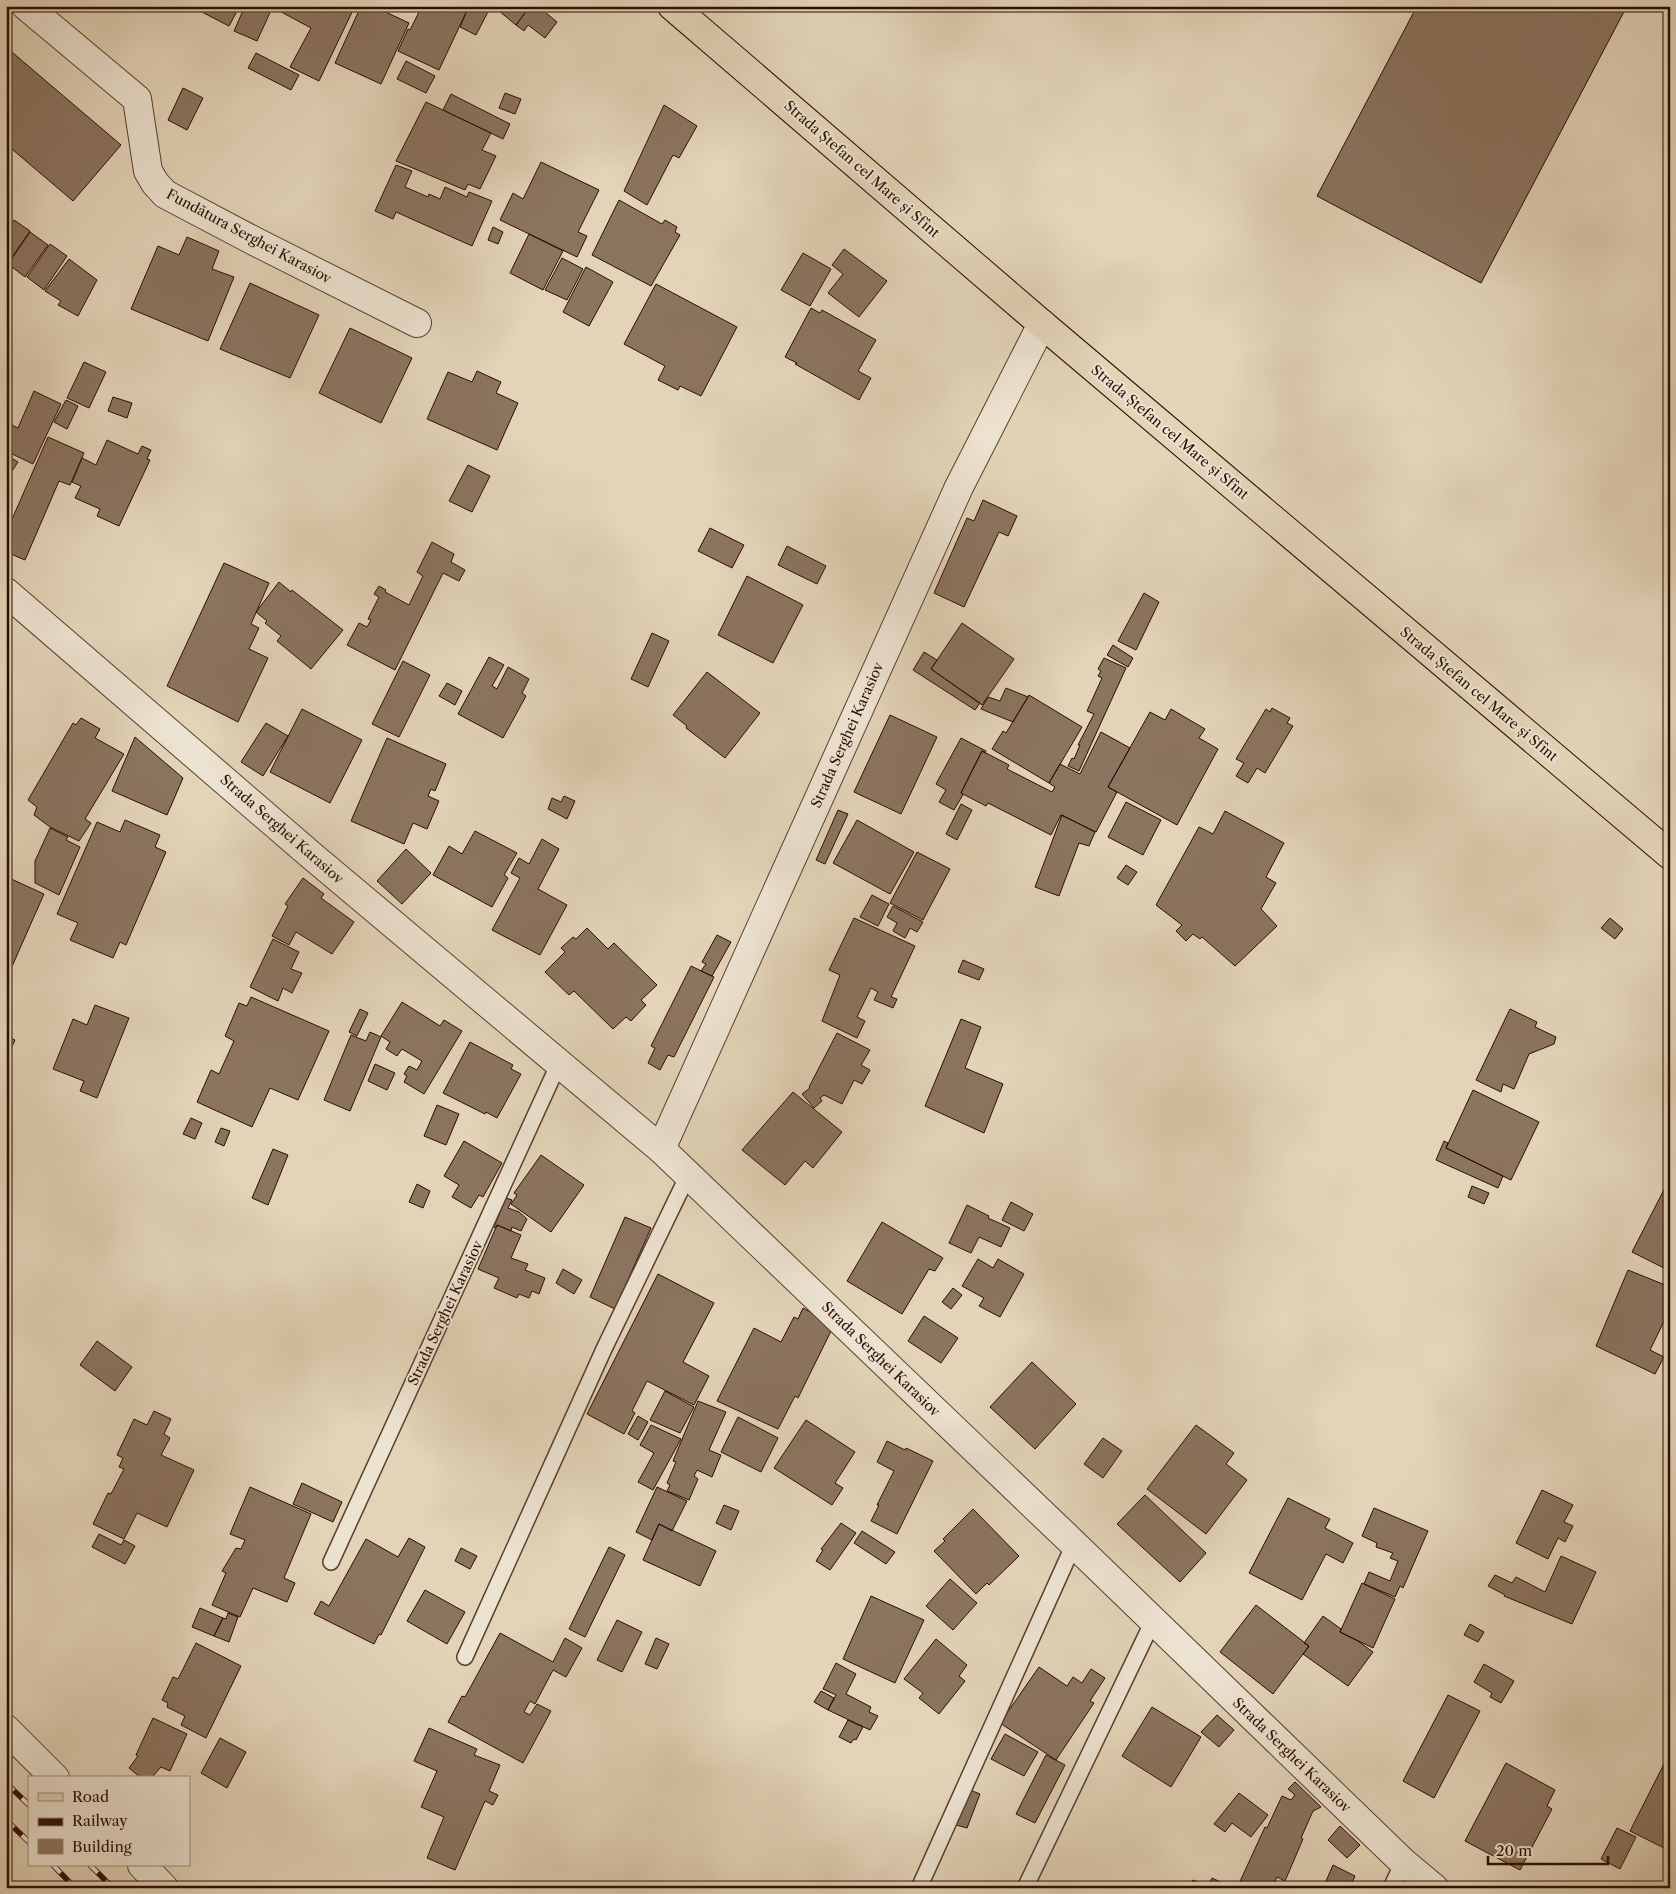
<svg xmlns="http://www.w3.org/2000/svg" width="1676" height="1894" viewBox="0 0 1676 1894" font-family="'Libre Caslon Text',serif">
<rect width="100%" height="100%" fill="#e3d4b8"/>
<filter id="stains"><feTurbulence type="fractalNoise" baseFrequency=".004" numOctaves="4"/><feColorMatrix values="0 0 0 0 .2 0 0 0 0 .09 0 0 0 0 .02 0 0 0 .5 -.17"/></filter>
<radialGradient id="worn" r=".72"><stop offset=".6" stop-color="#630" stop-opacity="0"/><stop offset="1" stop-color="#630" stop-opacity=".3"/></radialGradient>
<!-- building -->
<path fill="#8b7460" stroke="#2b0d00" d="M203,6H224L236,13L229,26L200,11Z
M245,6H273L257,41L234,31Z
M275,6H355L319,81L290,67L311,28L274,8Z
M361,6H373L409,23L381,84L335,63Z
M418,6H469L439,70L398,51L408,29L410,30L421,8Z
M469,6H491L476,35L460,27Z
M493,6H530L516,25Z
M530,6H549L545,12L557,22L545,38L528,25L524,31L516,25Z
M1417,6H1627L1481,283L1317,196Z
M6,47L121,145L73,201L6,144Z
M256,53L299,75L291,90L248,68Z
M406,61L435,76L426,93L397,79Z
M183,88L203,98L187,130L168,120Z
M505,93L521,99L515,114L499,108Z
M451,94L510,124L503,139L443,110Z
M426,102L491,133L482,150L496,156L480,189L468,184L465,190L396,161Z
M664,105L697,126L679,158L673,155L647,205L624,191Z
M541,162L599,190L578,232L587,236L577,257L500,220L513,193L523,199Z
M396,165L412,171L405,187L428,197L429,194L440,199L445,187L467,197L469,192L492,201L472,246L396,212L393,219L375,211Z
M619,200L662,224L665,220L677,227L675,232L680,235L651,286L592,255Z
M14,220L30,231L10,260L6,258V231Z
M493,227L503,232L498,244L488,240Z
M30,232L48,245L25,277L8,264Z
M529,234L563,251L543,290L510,273Z
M187,237L219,251L212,269L234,277L208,341L131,309L158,246L179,255Z
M50,244L67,256L44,290L27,277Z
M844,249L887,281L859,317L828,293L843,274L832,265Z
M803,253L831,269L810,306L781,290Z
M562,258L583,269L567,300L545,290Z
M69,259L97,280L78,316L58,305L61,301L45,291Z
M586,267L613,282L589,326L563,312Z
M250,283L319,315L290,378L220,349Z
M656,284L737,327L701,396L680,386L678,390L658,380L665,366L624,344Z
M811,308L820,313L822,310L876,340L858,371L871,378L859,400L795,364L797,363L785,357Z
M350,328L412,358L381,423L319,393Z
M84,362L106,372L89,408L67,398Z
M477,371L501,382L496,393L518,403L497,450L427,419L448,372L472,382Z
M34,391L61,404L33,464L6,451V422L18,428Z
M113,397L132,403L127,418L108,411Z
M66,400L78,406L67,429L54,422Z
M48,437L84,453L70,485L59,481L25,560L6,552V533Z
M107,440L138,454L142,446L151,450L147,459L150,460L119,526L97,516L100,509L75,498L81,486L72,482L82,458L96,465Z
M6,455L18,462L6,480Z
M468,465L490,476L472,512L449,501Z
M983,500L1017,516L1008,536L999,532L964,607L934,593L967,518L974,521Z
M710,528L744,545L732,568L698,551Z
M432,542L454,554L451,562L465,570L459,581L443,573L395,670L347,645L359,623L367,627L371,620L368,619L379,597L374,594L379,586L386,590L385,592L409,605L423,576L417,572Z
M787,546L826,566L817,584L778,565Z
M224,563L269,583L251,624L259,628L249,649L268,658L238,722L167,686Z
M747,576L803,605L773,663L718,635Z
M279,582L291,592L292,590L343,630L311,669L277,641L281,636L265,623L267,621L256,612Z
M1144,593L1159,602L1136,650L1118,641Z
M962,623L1014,659L982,705L931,669Z
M652,633L669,641L648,687L631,679Z
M1113,645L1133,658L1128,667L1107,655Z
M924,652L937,660L931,669L980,703L975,710L913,670Z
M489,657L504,665L492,686L497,689L508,667L529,679L522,693L526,696L503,738L458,714Z
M1104,658L1126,668L1079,771L1068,766L1072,758L1074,759L1080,745H1078L1094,714L1087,711L1102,678L1098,676L1101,671L1098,669Z
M403,661L430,675L399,737L372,724Z
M707,672L760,713L725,758L686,728L687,726L673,715Z
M447,683L462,691L455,705L439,696Z
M1006,688L1028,697L1013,722L981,709L988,697L1000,701Z
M1029,695L1082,727L1049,783L992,749L1003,731L1006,733Z
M1272,708L1290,718L1287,723L1293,726L1265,773L1257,768L1248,783L1236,776L1244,763L1236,759L1266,709L1270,712Z
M302,709L362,740L330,803L270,772Z
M1171,709L1205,729L1199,738L1218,749L1177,825L1108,787L1150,712L1165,720Z
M890,715L937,737L901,814L854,792Z
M81,718L100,729L95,738L124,754L85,819L91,823L79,841L50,827L34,815L37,807L28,800L73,723L76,725Z
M266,723L288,736L263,776L241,762Z
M1101,732L1130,748L1108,787L1117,792L1096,832L1061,815L1051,835L988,803L986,806L961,793L982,751L1009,765L1007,769L1052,792L1055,787L1049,783L1060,764L1080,774Z
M135,737L183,778L167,815L112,791Z
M387,738L446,764L435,791L431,789L428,796L439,801L427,829L413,823L404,844L351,821Z
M961,738L986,751L985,753L982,751L961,793L963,795L961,798L954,810L939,802L946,790L936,784Z
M564,796L575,801L567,819L548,809L552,798L561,802Z
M1126,802L1161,820L1143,855L1108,837Z
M961,804L972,810L957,840L946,834Z
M838,810L848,814L825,864L816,860Z
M1225,811L1284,843L1266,877L1276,883L1261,909L1277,926L1235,966L1202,937L1200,939L1193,934L1186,941L1176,931L1182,925L1156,905L1199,827L1213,834Z
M1062,815L1095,832L1089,846L1079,843L1059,896L1035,887Z
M125,820L160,835L155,847L166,852L126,945L120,942L113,958L70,940L78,923L57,914L97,822L120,832Z
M857,820L914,852L890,894L833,863Z
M50,828L68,837L66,840L80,847L59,895L35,883V861Z
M475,831L517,853L504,875L508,878L492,907L433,875L449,846L462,854Z
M542,839L559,849L538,889L567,905L540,955L492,930L520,878L511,873L519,858L529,864Z
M406,849L431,873L402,904L377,881Z
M917,852L950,869L923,920L890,903Z
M1126,865L1137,872L1128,885L1117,878Z
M7,877L44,894L6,980V878Z
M303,878L324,894L321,898L354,922L332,954L296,932L289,945L272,936L288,906L285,904Z
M872,895L889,904L878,926L860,917Z
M893,906L923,922L917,932L910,928L905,938L893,931L897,923L887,917Z
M854,918L915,946L891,997L897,999L893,1008L874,1000L878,992L871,988L857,1017L865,1021L857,1038L822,1021L840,975L829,970Z
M1610,918L1623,929L1615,939L1601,928Z
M587,928L608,949L614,943L657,985L641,1000L646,1005L631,1021L626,1017L613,1029L574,991L569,995L545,972L565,952L561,948L573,937L576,939Z
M717,935L731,942L712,976L701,971L706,964L702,962Z
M273,939L299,952L291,969L302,973L292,993L283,988L278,1001L250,987Z
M963,960L984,969L979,980L958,972Z
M691,966L714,977L674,1057L668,1055L660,1070L648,1063L655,1048L651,1046Z
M251,997L329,1031L298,1100L270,1088L252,1127L197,1102L211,1070L219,1074L234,1041L225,1036L239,1003L247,1006Z
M402,1002L440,1026L444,1020L462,1031L424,1094L404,1082L407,1076L404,1074L409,1066L417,1070L422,1061L402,1049L397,1056L386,1049L390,1042L381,1036Z
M95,1005L129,1018L97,1098L80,1091L84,1081L53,1069L73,1019L87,1025Z
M360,1009L368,1013L357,1036L349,1032Z
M1510,1009L1537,1022L1535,1027L1556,1037L1554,1044L1529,1054L1514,1089L1503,1084L1501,1092L1476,1080Z
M961,1019L981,1027L965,1068L1003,1084L984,1133L925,1106Z
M370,1032L381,1037L350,1111L324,1100L351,1035L366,1041Z
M837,1033L870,1050L861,1065L870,1070L862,1084L854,1080L842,1104L824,1095L820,1098L822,1101L814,1108L802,1094L810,1088L809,1087Z
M6,1036L15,1040L10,1051L6,1048Z
M470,1042L513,1065L511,1069L521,1074L497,1118L486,1112L485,1114L443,1093Z
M375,1064L395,1073L387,1090L368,1081Z
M1473,1090L1539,1122L1511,1180L1446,1148Z
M793,1092L842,1132L813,1168L805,1161L785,1185L742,1150Z
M437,1105L459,1114L446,1145L424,1136Z
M191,1118L202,1123L195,1139L183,1134Z
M221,1128L230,1131L224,1146L215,1142Z
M464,1141L502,1163L483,1197L479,1195L471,1208L452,1197L459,1185L444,1176Z
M1444,1141L1448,1143L1446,1148L1503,1176L1498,1188L1436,1160Z
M273,1149L288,1155L268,1205L252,1198Z
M541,1155L584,1185L551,1232L511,1204L517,1195L514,1193Z
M1670,1178V1271L1632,1252Z
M417,1184L430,1191L423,1208L409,1202Z
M1472,1186L1489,1193L1484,1204L1468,1197Z
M506,1198L512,1200L508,1208L519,1212L527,1219L521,1231L512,1227L511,1231L497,1225L496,1228L494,1227Z
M1011,1202L1033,1214L1024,1231L1002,1220Z
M967,1205L989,1216L988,1218L1010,1228L1001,1247L979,1237L971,1253L949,1243Z
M625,1217L651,1228L615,1309L590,1297Z
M882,1222L943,1258L935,1271L929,1269L902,1314L847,1281Z
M497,1225L521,1235L511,1258L528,1264L525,1270L545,1278L539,1294L532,1291L529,1298L519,1294L517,1298L494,1288L499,1278L478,1269Z
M978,1259L993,1268L998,1259L1024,1274L1000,1317L979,1306L984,1298L962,1286Z
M563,1269L582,1280L574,1294L556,1283Z
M1628,1270L1670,1287V1309L1650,1350L1664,1357L1655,1374L1596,1346Z
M658,1274L714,1303L683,1362L709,1376L694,1405L647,1381L632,1411L635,1413L624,1434L587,1414Z
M953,1288L962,1295L951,1309L942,1302Z
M803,1308L834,1325L798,1398L795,1396L778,1429L717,1401L754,1328L781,1342L794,1317L798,1319Z
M924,1316L958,1338L941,1363L908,1341Z
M97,1341L132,1367L115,1391L80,1365Z
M1032,1362L1076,1404L1035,1449L990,1407Z
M665,1391L694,1407L680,1433L650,1420Z
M698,1401L726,1412L709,1450L721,1455L712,1477L697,1470L694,1476L698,1479L689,1500L667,1491L670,1485L667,1483L676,1462L673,1461Z
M154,1411L171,1419L164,1434L170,1438L161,1455L194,1470L167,1527L137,1513L124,1539L93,1524L108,1493L111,1494L124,1469L119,1467L123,1458L117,1455L134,1419L147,1425Z
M638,1416L648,1422L638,1440L628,1434Z
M738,1417L778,1438L761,1472L721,1452Z
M806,1420L855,1452L835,1483L843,1488L832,1505L774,1468Z
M651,1425L681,1439L653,1490L638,1482L654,1453L640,1445Z
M1196,1425L1234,1453L1226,1464L1247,1480L1206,1534L1147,1489Z
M1103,1438L1122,1451L1103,1478L1084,1464Z
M887,1441L905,1450L906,1448L933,1461L897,1534L871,1521L879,1505H877L894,1471L877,1462Z
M302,1483L342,1502L333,1522L293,1504Z
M250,1487L311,1514L284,1578L295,1583L287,1602L253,1588L240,1617L212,1605L226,1573L222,1571L236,1548L241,1549L245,1540L230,1534Z
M657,1487L687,1501L672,1531L659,1524L652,1540L636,1532Z
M1542,1490L1573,1505L1564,1522L1573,1526L1565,1542L1558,1538L1548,1559L1516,1543Z
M1145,1495L1206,1553L1180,1582L1117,1524Z
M1288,1498L1330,1519L1325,1528L1353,1543L1343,1563L1326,1554L1302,1600L1249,1573Z
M724,1505L739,1511L731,1530L716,1523Z
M1374,1508L1428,1531L1403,1588L1400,1586L1395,1597L1364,1584L1369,1572L1390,1581L1398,1561L1390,1558L1393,1553L1376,1547L1377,1543L1362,1536Z
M973,1509L1019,1556L989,1585L987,1583L976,1594L934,1551L945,1541L943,1539Z
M841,1523L856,1533L830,1570L816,1561L823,1550L821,1549Z
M659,1524L716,1551L700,1586L643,1560Z
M862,1531L895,1552L886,1564L854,1543Z
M99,1534L121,1545L124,1540L135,1546L125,1564L92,1547Z
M409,1538L425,1547L381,1635L379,1634L374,1644L314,1614L321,1601L329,1606L366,1539L398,1557Z
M609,1547L625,1555L585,1637L569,1629Z
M461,1548L477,1556L470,1569L455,1561Z
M1561,1556L1596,1572L1572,1624L1504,1596L1505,1595L1488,1586L1495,1575L1512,1583L1516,1577L1545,1592Z
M950,1579L977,1603L953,1630L926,1606Z
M1362,1583L1395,1599L1373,1648L1340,1632Z
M425,1590L465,1612L447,1644L407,1621Z
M871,1596L924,1620L895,1683L843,1659Z
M1256,1605L1309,1646L1273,1694L1220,1652Z
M200,1608L223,1618L214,1636L192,1627Z
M228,1613L238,1617L229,1642L214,1636L223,1618L226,1619Z
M1323,1616L1341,1629L1340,1632L1358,1641L1373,1652L1348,1686L1303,1654L1309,1646L1304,1643Z
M617,1620L642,1632L622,1672L597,1660Z
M1470,1624L1484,1632L1478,1642L1464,1635Z
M500,1633L553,1662L565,1638L582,1648L566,1677L553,1670L535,1704L530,1701L524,1712L530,1715L537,1704L551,1711L523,1763L448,1722L462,1696L465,1697Z
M656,1638L669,1644L657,1669L645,1664Z
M936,1639L967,1665L959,1676L965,1681L939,1714L919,1698L923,1693L904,1679Z
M196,1643L241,1666L206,1738L181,1725L185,1716L167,1707L168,1703L162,1700L173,1677L178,1679Z
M836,1663L856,1674L846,1694L871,1707L869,1712L878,1716L870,1730L828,1710L836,1695L823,1689Z
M1484,1664L1514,1681L1501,1703L1490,1697L1492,1693L1474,1682Z
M1039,1667L1067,1686L1073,1677L1082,1683L1091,1669L1105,1678L1090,1701L1094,1703L1056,1760L1000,1723Z
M821,1691L834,1698L828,1710L814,1702Z
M1448,1695L1480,1711L1434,1798L1403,1781Z
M1152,1707L1201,1737L1171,1787L1122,1756Z
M1217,1715L1234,1730L1219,1747L1201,1732Z
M153,1718L187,1734L170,1771L161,1767L153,1776L156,1778H141L129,1768L138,1756L136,1755Z
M848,1720L863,1727L856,1740L854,1739L851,1743L839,1737Z
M429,1728L477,1749L474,1755L500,1765L489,1791L498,1795L493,1805L485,1801L455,1870L427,1858L444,1817L421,1807L437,1771L414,1761Z
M1005,1734L1038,1752L1024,1776L991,1759Z
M220,1738L246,1752L227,1788L201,1773Z
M1046,1755L1065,1765L1035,1823L1016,1814Z
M1667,1758L1670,1760V1851L1630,1831Z
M1506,1763L1555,1790L1547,1806L1552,1809L1520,1870L1465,1841Z
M1295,1782L1321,1807L1313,1811L1301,1838L1303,1839L1285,1881L1277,1877L1272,1888H1237L1265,1827L1267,1828L1282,1796L1291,1800L1295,1795L1288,1789Z
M970,1790L980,1794L967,1828L956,1825Z
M1239,1793L1268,1815L1251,1837L1232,1823L1225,1832L1214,1824Z
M1340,1826L1360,1845L1347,1858L1328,1840Z
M1617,1828L1636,1837L1620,1869L1601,1859Z
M1333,1865L1355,1876L1350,1888H1323Z
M1212,1878L1229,1886L1228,1888H1191L1193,1880L1208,1887Z"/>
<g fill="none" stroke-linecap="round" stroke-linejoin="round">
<defs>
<path id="service" d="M331,1562L559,1063
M465,1657L604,1349L688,1175
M919,1888L1074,1544
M1025,1888L1153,1621
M1391,1888L1403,1862"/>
<path id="minor" d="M26,6L137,99L148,171L155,183L165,194L256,242L417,323
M6,592L312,856L661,1149L1074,1544L1403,1862L1434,1888
M661,1149L959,487L1042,324
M6,1729L55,1778
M142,1865L164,1888"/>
<path id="primary" d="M672,6L1042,324L1670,855"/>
</defs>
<!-- service casing -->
<use href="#service" stroke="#593f2e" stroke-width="18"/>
<!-- minor casing -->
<use href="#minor" stroke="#593f2e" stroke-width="30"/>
<!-- primary casing -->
<use href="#primary" stroke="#2b0d00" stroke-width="30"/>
<!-- service -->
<use href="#service" stroke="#ede3d1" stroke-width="15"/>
<!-- minor -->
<use href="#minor" stroke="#ede3d1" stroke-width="28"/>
<!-- primary -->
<use href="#primary" stroke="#e3d4b8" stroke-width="28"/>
<defs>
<path id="rail" d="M6,1783L29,1805
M6,1820L29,1842
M53,1865L75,1888
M90,1865L113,1888"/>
</defs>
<!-- rail casing -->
<use href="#rail" stroke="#2b0d00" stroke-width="5.5"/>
<!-- rail -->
<use href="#rail" stroke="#ede3d1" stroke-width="4" stroke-dasharray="11" stroke-linecap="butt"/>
</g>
<g text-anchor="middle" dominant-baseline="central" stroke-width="4" stroke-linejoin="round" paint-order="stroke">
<!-- street labels -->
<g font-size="14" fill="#2b0d00" stroke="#ede3d1">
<text transform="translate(862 169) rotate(41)">Strada Ștefan cel Mare și Sfînt</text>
<text transform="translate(249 236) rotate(28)">Fundătura Serghei Karasiov</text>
<text transform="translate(1170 432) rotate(40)">Strada Ștefan cel Mare și Sfînt</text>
<text transform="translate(1479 694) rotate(40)">Strada Ștefan cel Mare și Sfînt</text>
<text transform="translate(847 735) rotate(-66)">Strada Serghei Karasiov</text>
<text transform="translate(282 829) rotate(41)">Strada Serghei Karasiov</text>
<text transform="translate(445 1313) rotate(-65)">Strada Serghei Karasiov</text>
<text transform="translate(881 1359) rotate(44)">Strada Serghei Karasiov</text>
<text transform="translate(1292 1755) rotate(44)">Strada Serghei Karasiov</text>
</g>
</g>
<!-- margin -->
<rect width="1676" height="1894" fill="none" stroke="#e3d4b8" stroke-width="25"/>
<rect x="8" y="8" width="1661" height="1879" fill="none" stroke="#2b0d00" stroke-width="2.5"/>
<rect x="12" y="12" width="1651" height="1869" fill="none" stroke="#2b0d00"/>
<!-- legend -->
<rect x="28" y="1776" width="162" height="90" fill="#ede3d1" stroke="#9f8d7d"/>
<rect x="38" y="1793" width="25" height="8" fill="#e3d4b8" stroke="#9f8d7d"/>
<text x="72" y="1802" font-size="15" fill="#2b0d00">Road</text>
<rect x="38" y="1818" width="25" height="8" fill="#2b0d00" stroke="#9f8d7d"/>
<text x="72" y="1826" font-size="15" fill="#2b0d00">Railway</text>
<rect x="38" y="1839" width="25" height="15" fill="#8b7460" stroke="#9f8d7d"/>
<text x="72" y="1852" font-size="15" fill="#2b0d00">Building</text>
<!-- scale -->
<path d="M1488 1856v8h120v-8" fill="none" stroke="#2b0d00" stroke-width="2.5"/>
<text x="1496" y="1856" font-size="15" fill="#2b0d00" stroke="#ede3d1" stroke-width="4" paint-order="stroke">20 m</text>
<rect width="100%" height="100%" filter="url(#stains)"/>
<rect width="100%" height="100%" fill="url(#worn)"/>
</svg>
